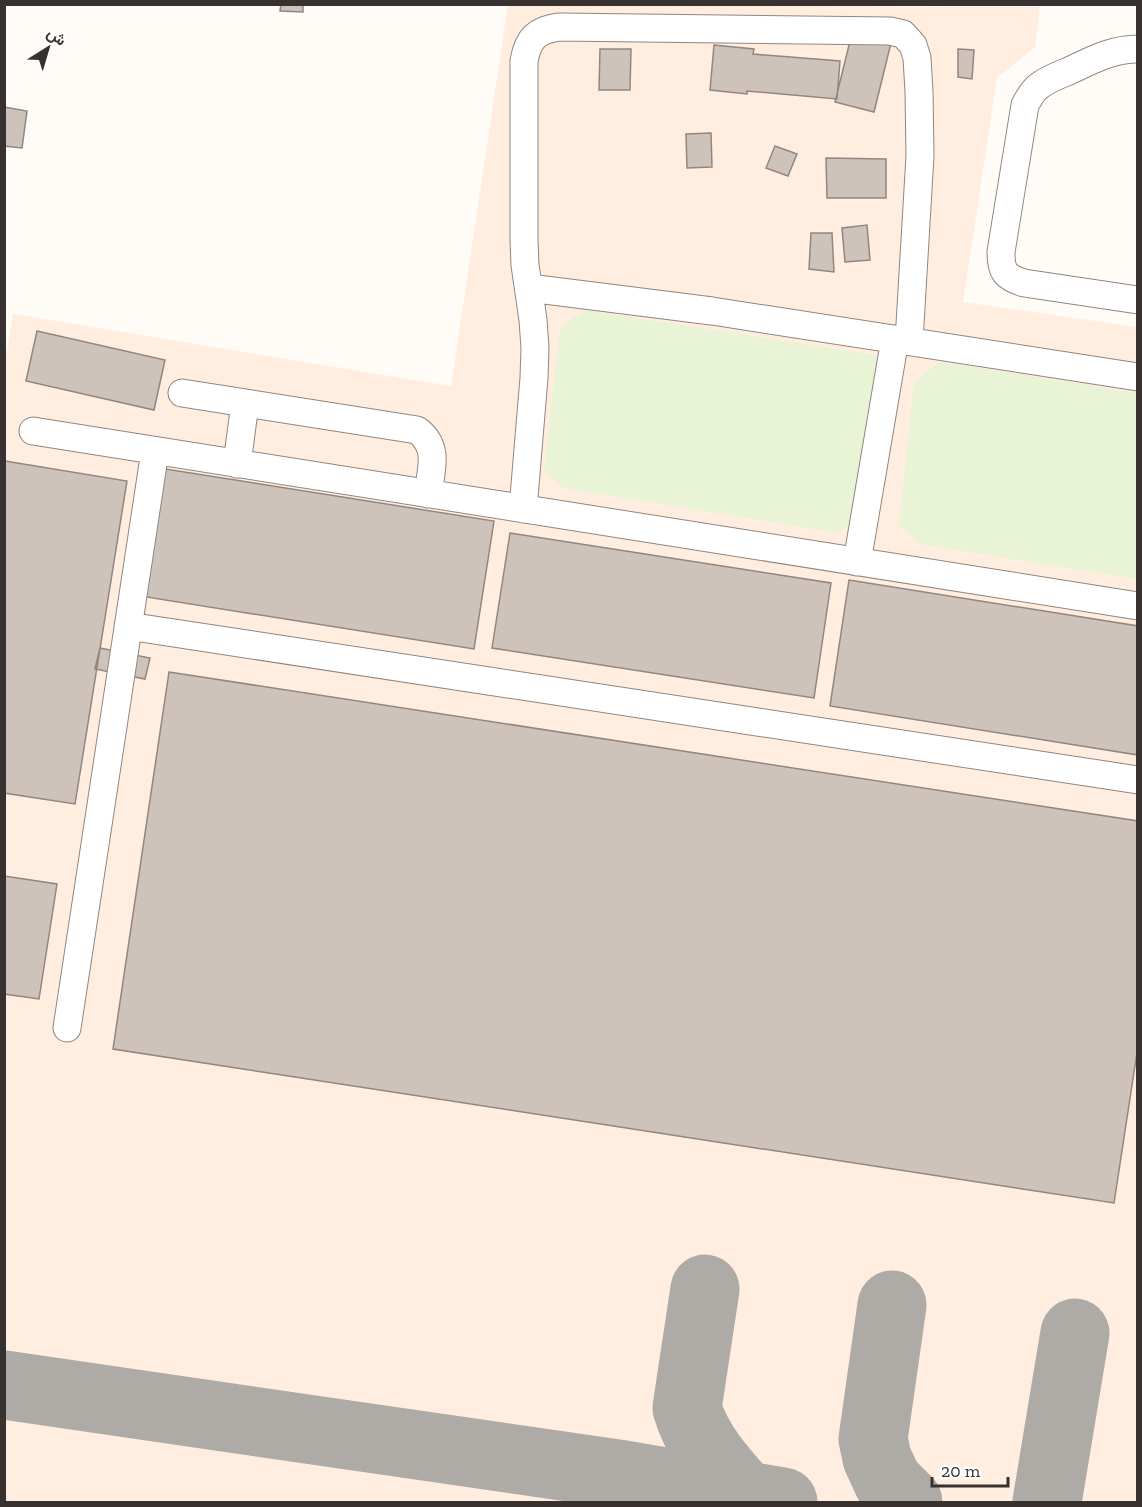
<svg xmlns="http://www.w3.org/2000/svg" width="1142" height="1507" viewBox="0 0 1142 1507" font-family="'Zilla Slab',Vazirmatn,serif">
<rect width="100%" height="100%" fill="#fffbf7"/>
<!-- built -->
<path fill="#ffede0" d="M508,5L1040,7L1035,47L997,78L963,302L1137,327V1502H5L4,368L13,314L451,386Z"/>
<!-- green -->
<path fill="#e9f3d5" d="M584,310L875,355L888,378L869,510L838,533L563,488L544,470L560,328Z
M940,362L1137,393V579L919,544L899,525L914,382Z"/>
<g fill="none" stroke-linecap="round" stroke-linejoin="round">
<!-- taxiway -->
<path stroke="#aeaaa6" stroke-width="69" d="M705,1289L687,1408C697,1443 722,1470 746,1497
M892,1305L873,1439L877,1458L888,1482L908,1502
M4,1385L624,1475L783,1502
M1047,1502L1075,1333"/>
</g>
<!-- building -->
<path fill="#cdc3bb" stroke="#918780" stroke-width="1.5" d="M281,4H303V12L280,11Z
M852,33L891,43L874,112L835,102Z
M714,45L754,49L753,54L840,61L837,99L747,91V94L710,90Z
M600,49H631L630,90H599Z
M958,49L974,50L972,79L958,77Z
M4,107L27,111L22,148L4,146Z
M711,133L712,167L687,168L686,134Z
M775,146L797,154L788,176L766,168Z
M826,158L886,159V198H827Z
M867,225L870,260L845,262L842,228Z
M811,233H832L834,272L809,269Z
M37,331L165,360L154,410L26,381Z
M5,461L127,481L75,804L4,793Z
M159,468L494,521L474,649L140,596Z
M510,533L831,583L814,698L492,648Z
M849,580L1138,626V755L830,706Z
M100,648L150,658L145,679L95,669Z
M169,672L1138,821V1046L1114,1203L113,1049Z
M4,876L57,884L39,999L4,994Z"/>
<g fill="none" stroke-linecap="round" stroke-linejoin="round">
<defs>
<path id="minor" d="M1138,49C1112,49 1092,60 1069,71C1059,75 1048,79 1039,86C1032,91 1029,98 1025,105L1001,252C1001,272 1005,277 1024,283L1138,300
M529,288L712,311L1138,377
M182,393L417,430C440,447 431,469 428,494
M33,431L1138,606
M237,464L245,403
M523,509L534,378L535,348L533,320L525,265L524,240V61C528,39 536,30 559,27L890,31L903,34L913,45L917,58L919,91L920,156L909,341
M857,562L895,339
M128,626L1138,780
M67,1028L155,451"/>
</defs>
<!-- minor casing -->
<use href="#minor" stroke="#90867f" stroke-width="29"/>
<!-- minor -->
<use href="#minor" stroke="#fff" stroke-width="27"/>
</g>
<!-- border -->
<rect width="1142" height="1507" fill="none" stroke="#37322f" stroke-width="12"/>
<!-- north arrow -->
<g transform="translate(48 48) rotate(37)" stroke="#ffffff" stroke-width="4.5" paint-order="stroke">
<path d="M0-4.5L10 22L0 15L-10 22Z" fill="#37322f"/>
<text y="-9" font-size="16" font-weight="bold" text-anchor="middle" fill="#37322f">ش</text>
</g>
<!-- scale -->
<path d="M932 1477v9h76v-9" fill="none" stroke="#37322f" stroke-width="3"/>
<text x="941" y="1477" font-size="18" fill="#37322f" stroke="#ffffff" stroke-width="4.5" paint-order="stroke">20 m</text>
</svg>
